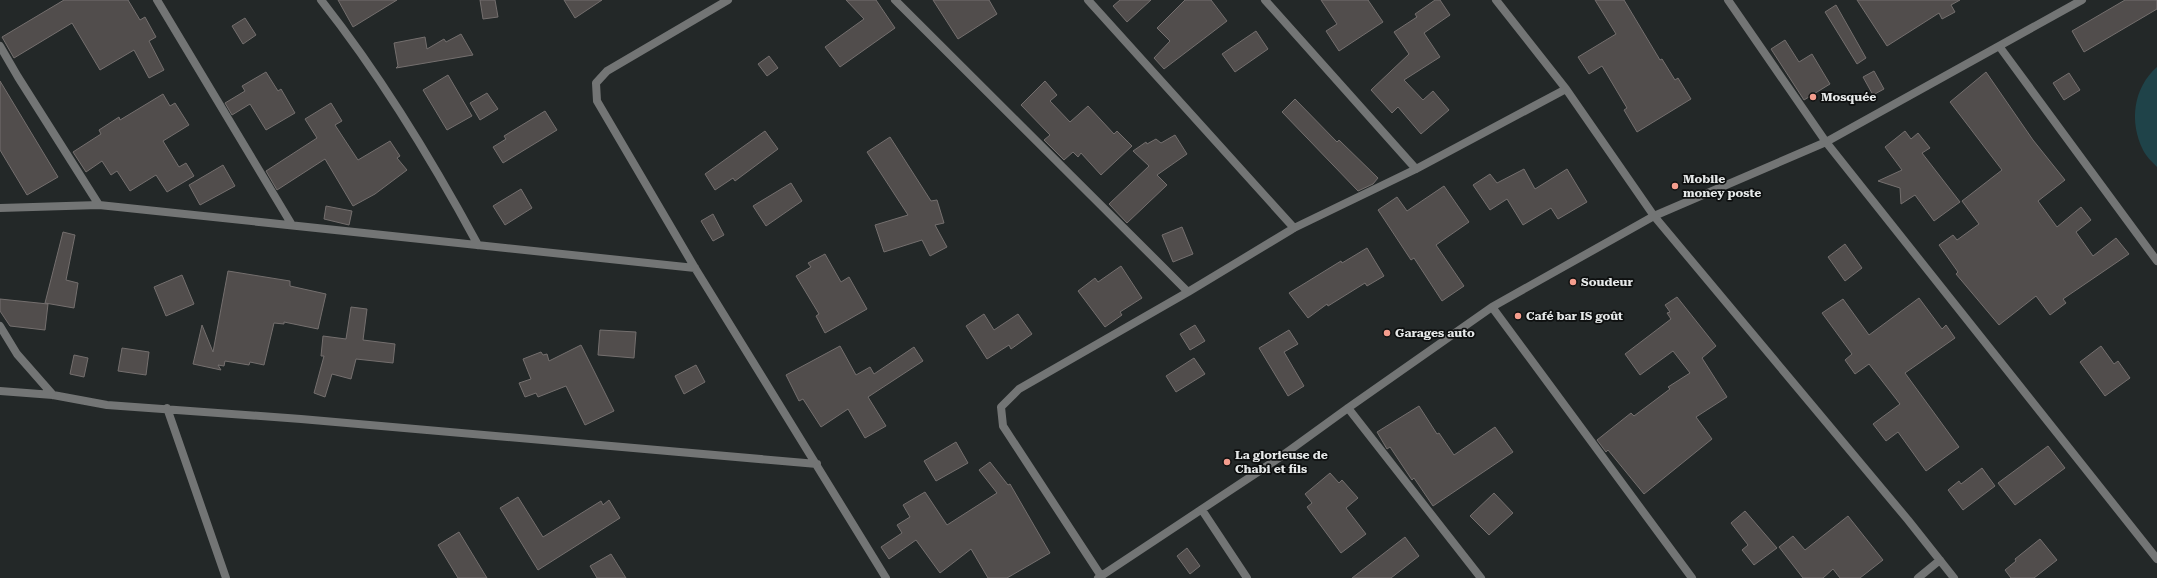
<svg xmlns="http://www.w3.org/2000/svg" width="2157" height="578" viewBox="0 0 2157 578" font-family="'Roboto Serif',serif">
<rect width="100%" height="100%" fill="#232828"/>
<!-- green -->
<path fill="#1f4349" d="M2157,67V167C2152,162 2146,156 2143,150C2129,122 2133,88 2157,67Z"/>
<!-- building -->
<path fill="#514d4c" stroke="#746f6e" d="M64,0H128L140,20L145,17L156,37L149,41L164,70L149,78L134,50L100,70L72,23L14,58L2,37Z
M338,0H397L353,27Z
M480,0H495L498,17L483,19Z
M564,0H602L575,18Z
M846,0H876L895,28L840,67L825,47L864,19Z
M933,0H989L997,14L958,39Z
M1120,0H1151L1127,22L1113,6Z
M1185,0H1211L1227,21L1164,69L1154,58L1170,41L1157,28Z
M1321,0H1368L1383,22L1339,51L1326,31L1337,24Z
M1435,0H1440L1450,15L1424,33L1440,57L1404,80L1423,100L1433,91L1449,110L1421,134L1398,107L1392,113L1371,90L1409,54L1394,32L1417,17L1415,14Z
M1595,0H1624L1660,60L1662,59L1675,80L1678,78L1691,99L1637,132L1624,110L1627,108L1602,66L1589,74L1578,57L1616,34Z
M1857,0H1960L1951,5L1955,12L1942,19L1939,13L1887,46Z
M2125,0H2157V9L2084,52L2072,31Z
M1836,5L1866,58L1857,64L1825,12Z
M245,18L256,35L243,44L232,26Z
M1256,31L1268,49L1235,72L1222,54Z
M461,34L473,55L396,68L398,66L394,43L425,37L427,49L444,39L446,42Z
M1785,40L1799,62L1812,54L1830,84L1804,100L1771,49Z
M769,56L778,68L767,76L758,64Z
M1874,71L1884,89L1873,95L1863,77Z
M266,72L278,91L281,89L295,113L266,130L250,104L232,115L225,103L245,91L242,86Z
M1986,72L2033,140L2065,180L2038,201L2057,227L2081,207L2091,220L2076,232L2093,256L2116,238L2129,254L2063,299L2066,303L2050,315L2036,296L1999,325L1956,274L1958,272L1939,245L1953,235L1957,240L1979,224L1962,201L2002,170L1950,102Z
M2069,73L2080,90L2064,100L2053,83Z
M448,75L472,116L447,130L423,90Z
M0,81L58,177L27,195L0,150Z
M1045,81L1057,95L1050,101L1070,122L1088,106L1114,134L1117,131L1132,146L1101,175L1081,153L1078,157L1073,152L1064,160L1044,140L1050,135L1021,105Z
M487,93L498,109L480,120L470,103Z
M163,94L170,106L175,103L189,125L163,141L179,167L186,163L194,176L167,192L156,175L130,191L117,171L111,175L102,161L86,172L73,152L101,134L99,130L119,117L120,120Z
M1295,99L1337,142L1339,140L1378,178L1373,184L1358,191L1282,112Z
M331,103L342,121L335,125L358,160L390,141L400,156L397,158L407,170L375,194L353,206L325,159L277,190L266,171L317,138L305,119Z
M545,111L557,130L503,163L493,147L506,139L504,136Z
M765,131L778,149L735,181L733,178L715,190L705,174Z
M1905,131L1911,139L1918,133L1930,148L1922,153L1960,202L1934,221L1915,195L1901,204L1900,188L1878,181L1902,170L1885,147Z
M1175,135L1187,154L1157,175L1167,185L1127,223L1109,204L1149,166L1133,151L1146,142L1147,144L1156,139L1161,143Z
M890,137L931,201L937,200L944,223L935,225L947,247L930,256L922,240L884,252L875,225L908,215L867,152Z
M223,165L235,186L200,205L189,185Z
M1524,169L1535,189L1567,169L1587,202L1558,219L1551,208L1523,225L1507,199L1490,210L1473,185L1490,174L1497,183Z
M791,183L802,201L766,226L753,206Z
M1444,186L1469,222L1436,245L1464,286L1442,301L1414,258L1411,260L1378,210L1397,197L1407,211Z
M521,189L532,208L505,225L493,206Z
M326,206L352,211L349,225L324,219Z
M713,214L724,235L713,241L701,221Z
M1182,227L1193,254L1173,262L1162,235Z
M63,232L75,235L66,280L78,283L74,308L45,303Z
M1845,244L1862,268L1845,281L1828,257Z
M1367,248L1384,276L1367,286L1365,283L1328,306L1327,304L1308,318L1289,293L1341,261L1342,263Z
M825,254L841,282L849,277L867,309L825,333L816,316L819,314L796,276L811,267L808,263Z
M1121,266L1142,298L1120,312L1122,315L1105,327L1078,291L1095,278L1098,282Z
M228,271L290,281V286L326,294L318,329L284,322V324L274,323L264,365L250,362L249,365L225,361L224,366L218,365L221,370L193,364L202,325L213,352Z
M182,275L194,304L166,316L154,287Z
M1677,297L1716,346L1702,358L1727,397L1696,417L1712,439L1644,494L1608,450L1606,452L1597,440L1631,413L1634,416L1670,389L1668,387L1690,373L1673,351L1640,375L1625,354L1671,319L1667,313L1670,312L1665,305Z
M1919,298L1942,329L1946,325L1955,338L1905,373L1959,447L1926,471L1898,432L1886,441L1873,424L1900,404L1869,364L1855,374L1845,360L1852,354L1822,313L1843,299L1869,335Z
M0,299L48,304L45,330L10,326L0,311Z
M351,307L367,309L363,340L395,344L393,363L356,359L351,379L332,374L325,397L314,393L324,356H321L323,336L346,339Z
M984,314L994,330L1018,314L1032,334L1011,349L1009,345L987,359L966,326Z
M1195,325L1205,341L1190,350L1180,334Z
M600,330L636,332L634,358L598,355Z
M1289,330L1298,344L1284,352L1304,386L1288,396L1259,348Z
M581,345L614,411L585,425L566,386L538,397L536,393L525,397L519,383L531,379L523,359L541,352L543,355L547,354L549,361Z
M840,346L856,375L870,367L874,374L914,347L923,361L868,397L886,426L865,438L848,409L821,427L803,399L799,401L786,375Z
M2101,346L2114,364L2118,361L2130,378L2105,396L2080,362Z
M122,348L149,352L146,375L118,371Z
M74,355L88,358L84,377L70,374Z
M1194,358L1205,374L1176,392L1166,376Z
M696,365L705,382L684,394L675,376Z
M1419,406L1437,434L1439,433L1454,455L1495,427L1513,452L1433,506L1414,478L1412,480L1390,447L1387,449L1377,432Z
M956,442L968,463L936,481L924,461Z
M2048,446L2065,468L2015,505L1998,483Z
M990,462L1008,485L1010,484L1050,553L1007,578H988L971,549L940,573L916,540L889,559L881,547L902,533L897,525L910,517L903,505L925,492L947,525L997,493L979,470Z
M1982,468L1995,486L1963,510L1948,490L1959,481L1961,484Z
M1330,473L1339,483L1342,480L1358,498L1346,508L1366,534L1341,553L1307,507L1312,503L1305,494Z
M1494,493L1513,513L1489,535L1470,516Z
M518,497L543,537L601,501L603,505L609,500L620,518L538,570L500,508Z
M1745,511L1777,548L1754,565L1742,550L1748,545L1731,523Z
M1848,516L1883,560L1860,578H1840L1833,569L1823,578H1803L1779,547L1793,536L1805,550Z
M459,532L487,578H458L438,545Z
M1405,537L1419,556L1391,578H1352Z
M2040,539L2057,560L2034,578H2011L2005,570L2016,561L2015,559Z
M1187,548L1200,566L1190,574L1177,556Z
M611,554L626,578H597L590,566Z"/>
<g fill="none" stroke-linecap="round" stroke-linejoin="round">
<!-- street -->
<path stroke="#737575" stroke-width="8" d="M157,0L292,225
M321,0C381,76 432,160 478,245
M728,0L607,71L596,83L597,101L695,268L886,578
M895,0L1188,292
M1088,0L1294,228
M1265,0L1416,169
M1496,0L1566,89L1654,216L1908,520L1954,578
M1728,0L1826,142L2157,559
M0,46L18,77L99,205
M1999,46L2157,261
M0,208L99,205L695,268
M1492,307L1692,578
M0,326L17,354L53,395
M0,391L53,395L107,405L301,419L817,464
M167,408L226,578
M1348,408L1481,578
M1202,510L1247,578
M1101,576L1003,426L1001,407L1019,389L1188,292L1294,228L1416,169L1566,89
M1098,578L1279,458L1348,408L1492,307L1654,216L1826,142L2082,0
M1918,578L1940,560"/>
</g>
<!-- markers -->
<g fill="#f49d8d" stroke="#0e1010" stroke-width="1.5">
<circle cx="1813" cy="97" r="4"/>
<circle cx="1675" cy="186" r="4"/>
<circle cx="1573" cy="282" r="4"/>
<circle cx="1518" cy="316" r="4"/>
<circle cx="1387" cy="333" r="4"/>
<circle cx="1227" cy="462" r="4"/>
</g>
<g text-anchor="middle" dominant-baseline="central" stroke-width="3.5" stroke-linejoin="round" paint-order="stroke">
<!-- poi labels -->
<g font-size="12" font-weight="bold" fill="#e5e8e8" stroke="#0e1010" text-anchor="start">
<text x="1821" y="97">Mosquée</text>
<text x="1683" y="179">Mobile<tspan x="1683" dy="14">money poste</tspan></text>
<text x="1581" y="282">Soudeur</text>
<text x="1526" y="316">Café bar IS goût</text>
<text x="1395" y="333">Garages auto</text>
<text x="1235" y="455">La glorieuse de<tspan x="1235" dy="14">Chabi et fils</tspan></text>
</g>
</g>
</svg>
